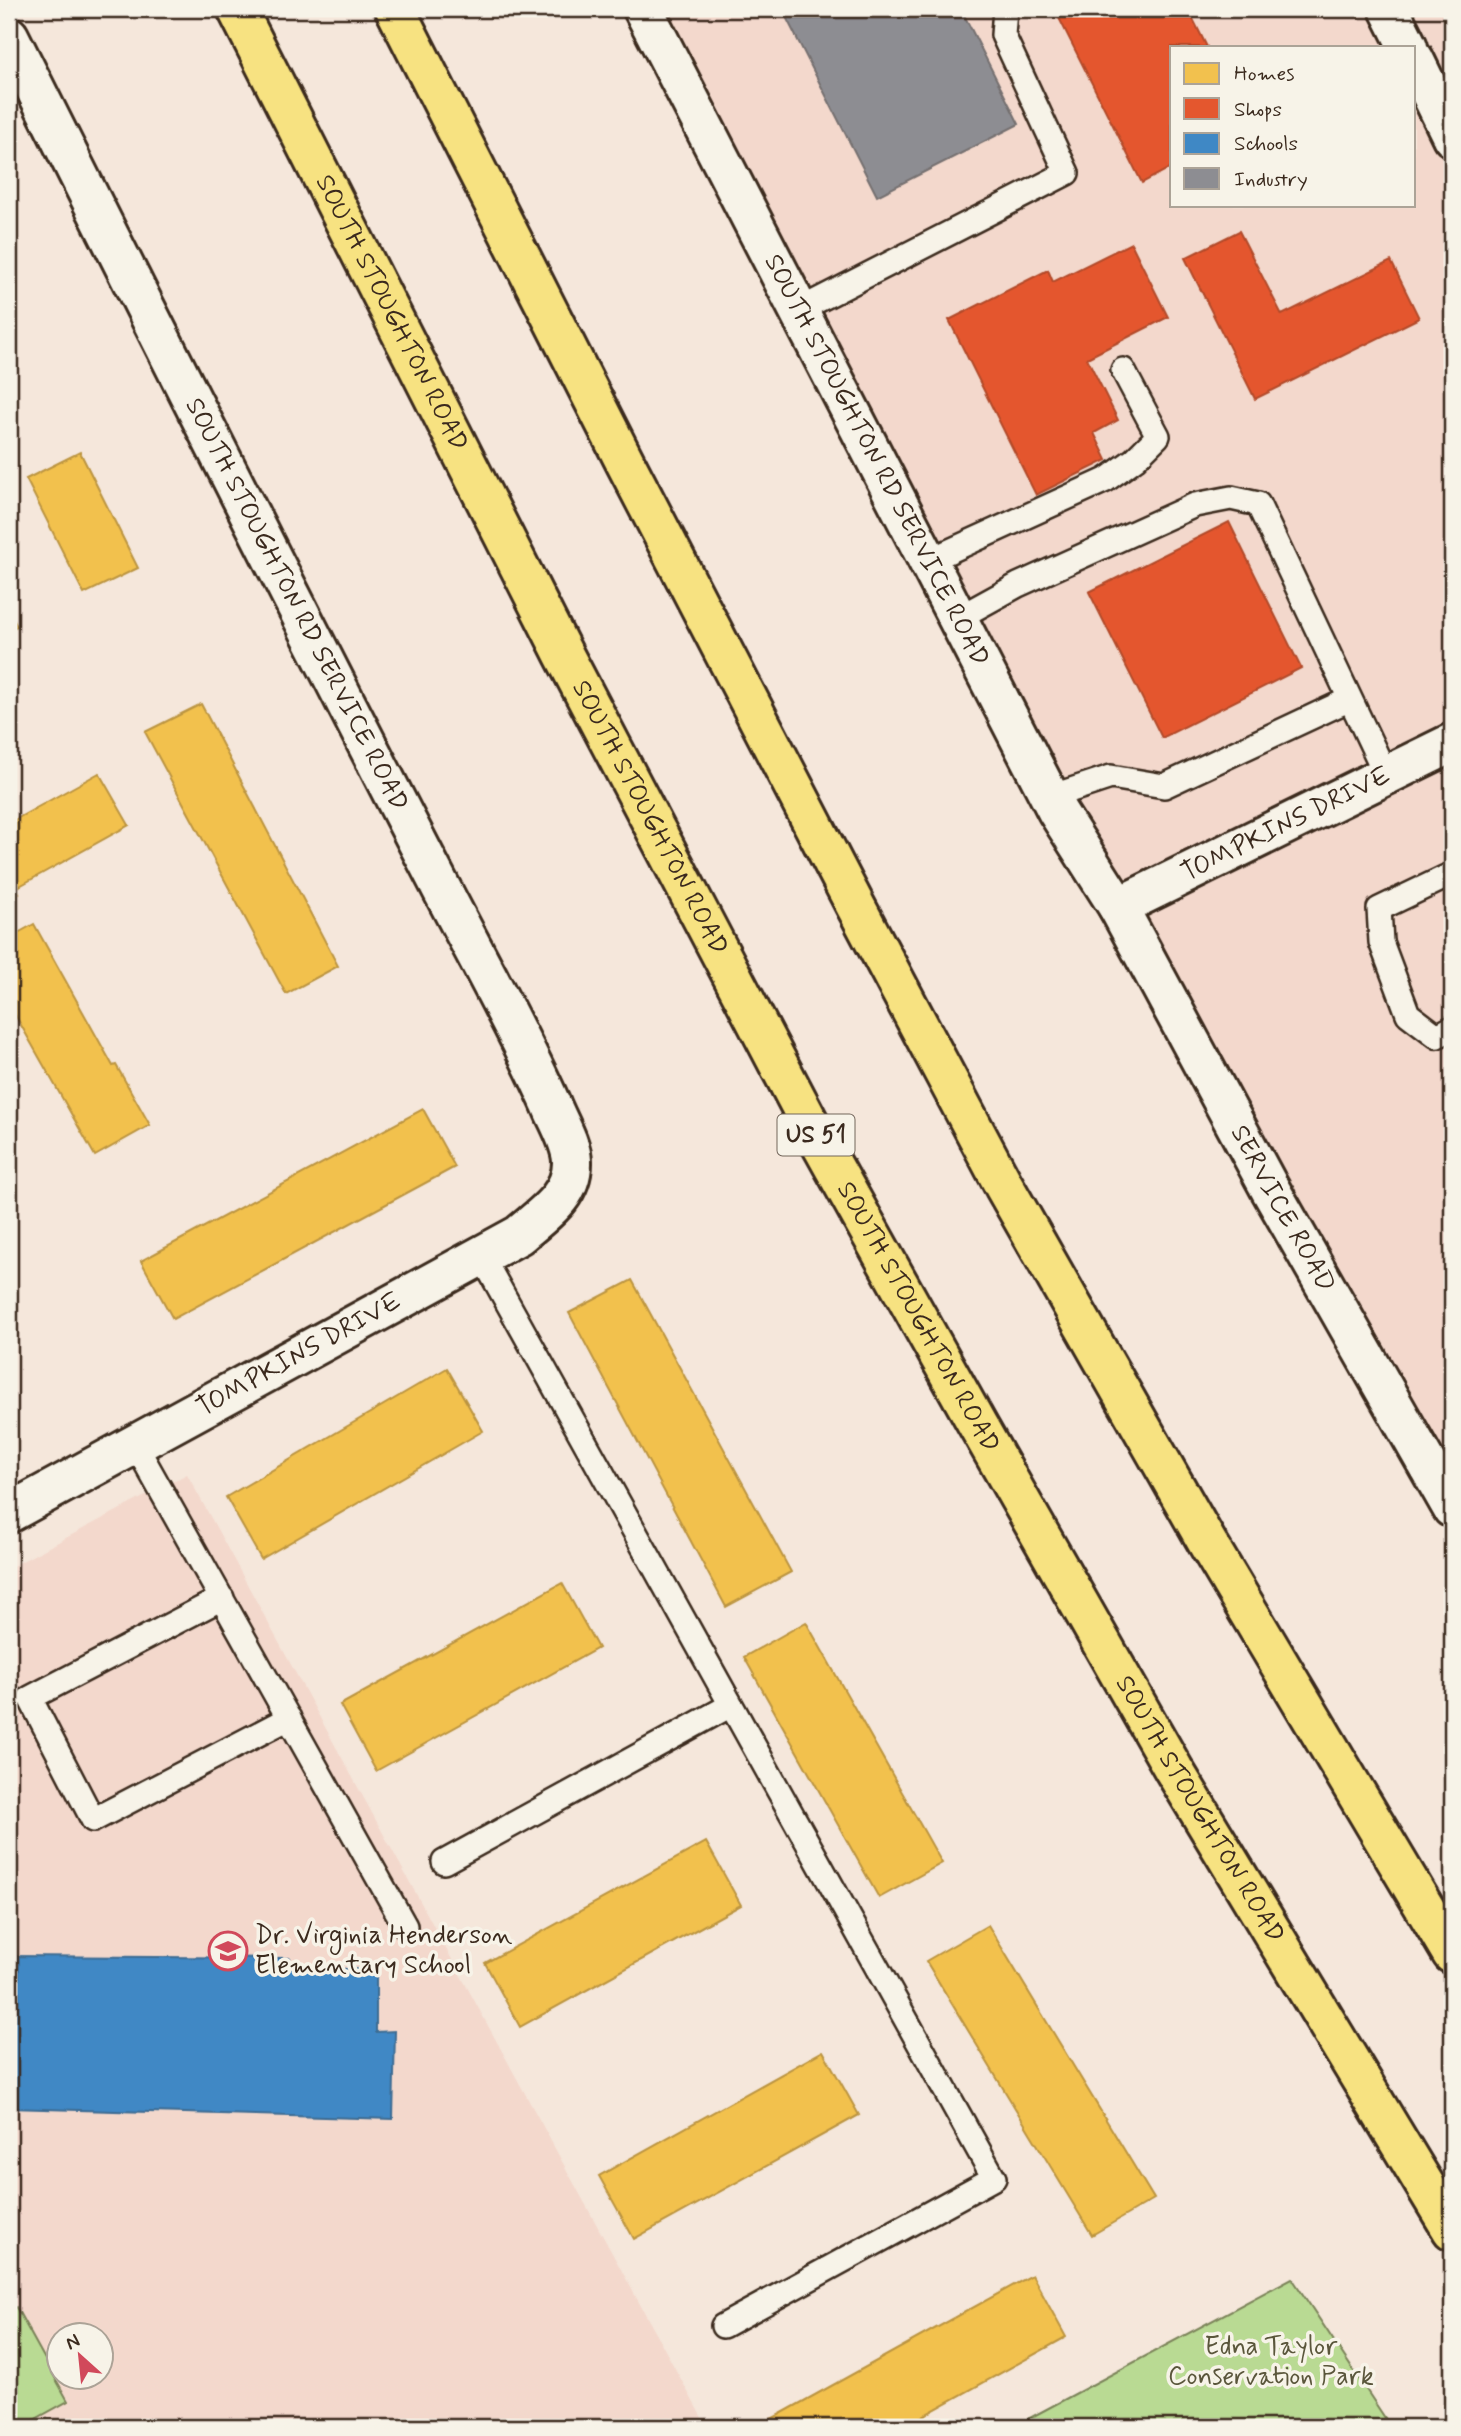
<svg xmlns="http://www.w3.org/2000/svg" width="1461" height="2436" viewBox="0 0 1461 2436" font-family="Mynerve,sans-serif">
<rect width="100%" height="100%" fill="#f5e7db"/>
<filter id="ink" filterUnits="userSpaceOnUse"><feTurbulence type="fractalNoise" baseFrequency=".0143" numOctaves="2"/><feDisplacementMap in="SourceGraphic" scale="14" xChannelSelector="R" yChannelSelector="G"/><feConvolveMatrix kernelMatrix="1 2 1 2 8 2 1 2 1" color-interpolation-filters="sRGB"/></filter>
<g filter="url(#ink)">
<!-- built -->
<path fill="#f3d8cc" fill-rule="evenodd" d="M643,9H1452V1505ZM1172,47H1414V205H1172Z
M187,1474L707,2427H9V1568ZM60,2334H102V2376H60Z"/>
<!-- green -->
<path fill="#b9da93" stroke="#7a8258" stroke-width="2" d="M1292,2278L1391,2427H1013Z
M16,2307L68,2401L21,2427H9V2311Z"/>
<!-- homes -->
<path fill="#f2c14e" stroke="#bb9440" stroke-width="2" d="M80,452L138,568L84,594L26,479Z
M9,612L17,626L9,630Z
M201,704L338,966L286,994L145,732Z
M99,773L129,825L16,888L19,893L9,899V823Z
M34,924L113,1066L116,1065L150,1125L95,1156L9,1004V938Z
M423,1109L455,1167L173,1319L141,1261Z
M632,1280L791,1572L726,1607L569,1313Z
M447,1368L483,1431L261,1559L226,1497Z
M562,1583L598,1648L376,1771L340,1705Z
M806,1622L942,1863L879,1898L744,1657Z
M706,1842L741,1905L520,2027L485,1963Z
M988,1925L1154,2199L1092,2235L926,1961Z
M823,2051L859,2115L634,2239L599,2176Z
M1032,2275L1066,2337L903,2427H757Z"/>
<!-- shops -->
<path fill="#e4572e" stroke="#b14a29" stroke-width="2" d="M1062,9H1188L1207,47H1172V167L1142,183L1056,12Z
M1239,231L1282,315L1391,261L1419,318L1255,399L1185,258Z
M1131,243L1168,317L1087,358L1118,420L1094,433L1107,460L1036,495L949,320L1048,270L1053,282Z
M1229,522L1301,668L1162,738L1089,592Z"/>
<!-- schools -->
<path fill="#3f88c5" stroke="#3e6c93" stroke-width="2" d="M9,1956L290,1958L289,1967L376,1970V2032L395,2031L393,2119L9,2108Z"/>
<!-- industry -->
<path fill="#8d8d92" stroke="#746f6f" stroke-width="2" d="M782,9H971L963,13L1019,124L877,196Z"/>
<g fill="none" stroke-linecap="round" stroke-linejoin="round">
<defs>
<path id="lane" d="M799,310L1067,173L1003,35L1005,9
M928,561L1106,480L1135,459L1158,436L1123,370
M958,618L1018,585L1195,505L1231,498L1258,504L1386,775
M1050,797L1111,777L1164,786L1350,699
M1452,874L1379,909L1381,942L1408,1014L1437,1036L1452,1028
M481,1255L994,2178L723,2326
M135,1444L405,1926
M222,1598L30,1698L93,1820L289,1718
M444,1862L731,1705"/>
<g id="street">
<path d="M1389,9L1408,47"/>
<path id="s1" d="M9,36C150,318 292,600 437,880C475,954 517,1028 551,1104C558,1122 571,1142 572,1161C573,1196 542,1215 519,1235L9,1513"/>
<path d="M1414,59L1452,137"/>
<path id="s2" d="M1118,907L1452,743"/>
</g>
<g id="secondary">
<path id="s3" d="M643,9L1057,811L1118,907L1270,1189L1452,1508"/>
</g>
<g id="primary">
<path id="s4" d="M237,9L564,655L813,1130L977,1424L1174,1770L1452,2230"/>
<path d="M395,9L626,464L855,905L1004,1186L1208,1544L1452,1954"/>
</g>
</defs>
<!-- lane casing -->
<use href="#lane" stroke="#3b2a1e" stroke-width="28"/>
<!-- street casing -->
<use href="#street" stroke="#3b2a1e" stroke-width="44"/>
<!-- secondary casing -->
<use href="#secondary" stroke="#3b2a1e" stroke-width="44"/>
<!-- primary casing -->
<use href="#primary" stroke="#3b2a1e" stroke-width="44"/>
<!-- lane -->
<use href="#lane" stroke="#f7f3e8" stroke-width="23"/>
<!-- street -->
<use href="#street" stroke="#f7f3e8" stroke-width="38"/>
<!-- secondary -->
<use href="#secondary" stroke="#f7f3e8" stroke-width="38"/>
<!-- primary -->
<use href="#primary" stroke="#f7e281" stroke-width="38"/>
</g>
</g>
<!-- icons -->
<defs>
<symbol id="school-ring" viewBox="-11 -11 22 22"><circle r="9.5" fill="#f7f3e8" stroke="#d1495b" stroke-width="1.5"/><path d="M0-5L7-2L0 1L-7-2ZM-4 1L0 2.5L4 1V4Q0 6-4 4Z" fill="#d1495b"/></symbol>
</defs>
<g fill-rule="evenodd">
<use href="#school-ring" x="206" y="1929" width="44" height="44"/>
</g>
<g text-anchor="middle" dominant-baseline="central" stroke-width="7" stroke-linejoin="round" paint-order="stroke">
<!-- shield labels -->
<rect fill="#f7f3e8" stroke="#73665b" stroke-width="2" x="777.5" y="1114.5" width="77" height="41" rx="5"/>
<g font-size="24" font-weight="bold" fill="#3b2a1e">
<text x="816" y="1135">US 51</text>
</g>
<!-- street labels -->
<g font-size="26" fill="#3b2a1e" stroke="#f7f3e8">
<text stroke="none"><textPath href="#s4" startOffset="341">SOUTH STOUGHTON ROAD</textPath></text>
<text stroke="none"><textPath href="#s3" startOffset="508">SOUTH STOUGHTON RD SERVICE ROAD</textPath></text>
<text stroke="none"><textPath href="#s1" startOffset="637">SOUTH STOUGHTON RD SERVICE ROAD</textPath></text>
<text stroke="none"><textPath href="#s4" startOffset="908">SOUTH STOUGHTON ROAD</textPath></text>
<text stroke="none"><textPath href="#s2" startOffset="187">TOMPKINS DRIVE</textPath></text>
<text stroke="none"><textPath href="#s3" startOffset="1360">SERVICE ROAD</textPath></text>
<text stroke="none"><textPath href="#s4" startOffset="1475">SOUTH STOUGHTON ROAD</textPath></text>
<text transform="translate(299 1355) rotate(-29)">TOMPKINS DRIVE</text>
<text stroke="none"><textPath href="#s4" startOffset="2042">SOUTH STOUGHTON ROAD</textPath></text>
</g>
<!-- poi labels -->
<g font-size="26" fill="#3b2a1e" stroke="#f7f3e8" text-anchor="start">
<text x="255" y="1936">Dr. Virginia Henderson<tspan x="255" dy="30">Elementary School</tspan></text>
</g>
<!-- park labels -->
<g font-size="26" fill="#5a563b" stroke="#f7f3e8">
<text x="1271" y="2347">Edna Taylor<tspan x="1271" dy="30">Conservation Park</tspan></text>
</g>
</g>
<!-- margin -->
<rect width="1461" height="2436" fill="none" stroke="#f7f3e8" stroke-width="35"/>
<rect x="18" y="18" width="1426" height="2401" fill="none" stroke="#3b2a1e" stroke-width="2.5" filter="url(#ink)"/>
<!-- legend -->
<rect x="1170" y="46" width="245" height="161" fill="#f7f3e8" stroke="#aca397" stroke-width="2"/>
<rect x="1184" y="63" width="35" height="21" fill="#f2c14e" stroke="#aca397" stroke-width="2"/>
<text x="1234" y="80" font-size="21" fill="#3b2a1e">Homes</text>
<rect x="1184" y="98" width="35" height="21" fill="#e4572e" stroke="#aca397" stroke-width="2"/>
<text x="1234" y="116" font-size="21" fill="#3b2a1e">Shops</text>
<rect x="1184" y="133" width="35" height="21" fill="#3f88c5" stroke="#aca397" stroke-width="2"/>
<text x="1234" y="150" font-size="21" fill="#3b2a1e">Schools</text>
<rect x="1184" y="168" width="35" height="21" fill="#8d8d92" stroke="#aca397" stroke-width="2"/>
<text x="1234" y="186" font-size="21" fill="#3b2a1e">Industry</text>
<!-- north arrow -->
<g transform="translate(80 2356) rotate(333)"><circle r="33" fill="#f7f3e8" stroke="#aca397" stroke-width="2"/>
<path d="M0-5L12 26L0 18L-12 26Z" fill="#d1495b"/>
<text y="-10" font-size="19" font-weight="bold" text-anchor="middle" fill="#3b2a1e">N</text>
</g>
</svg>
